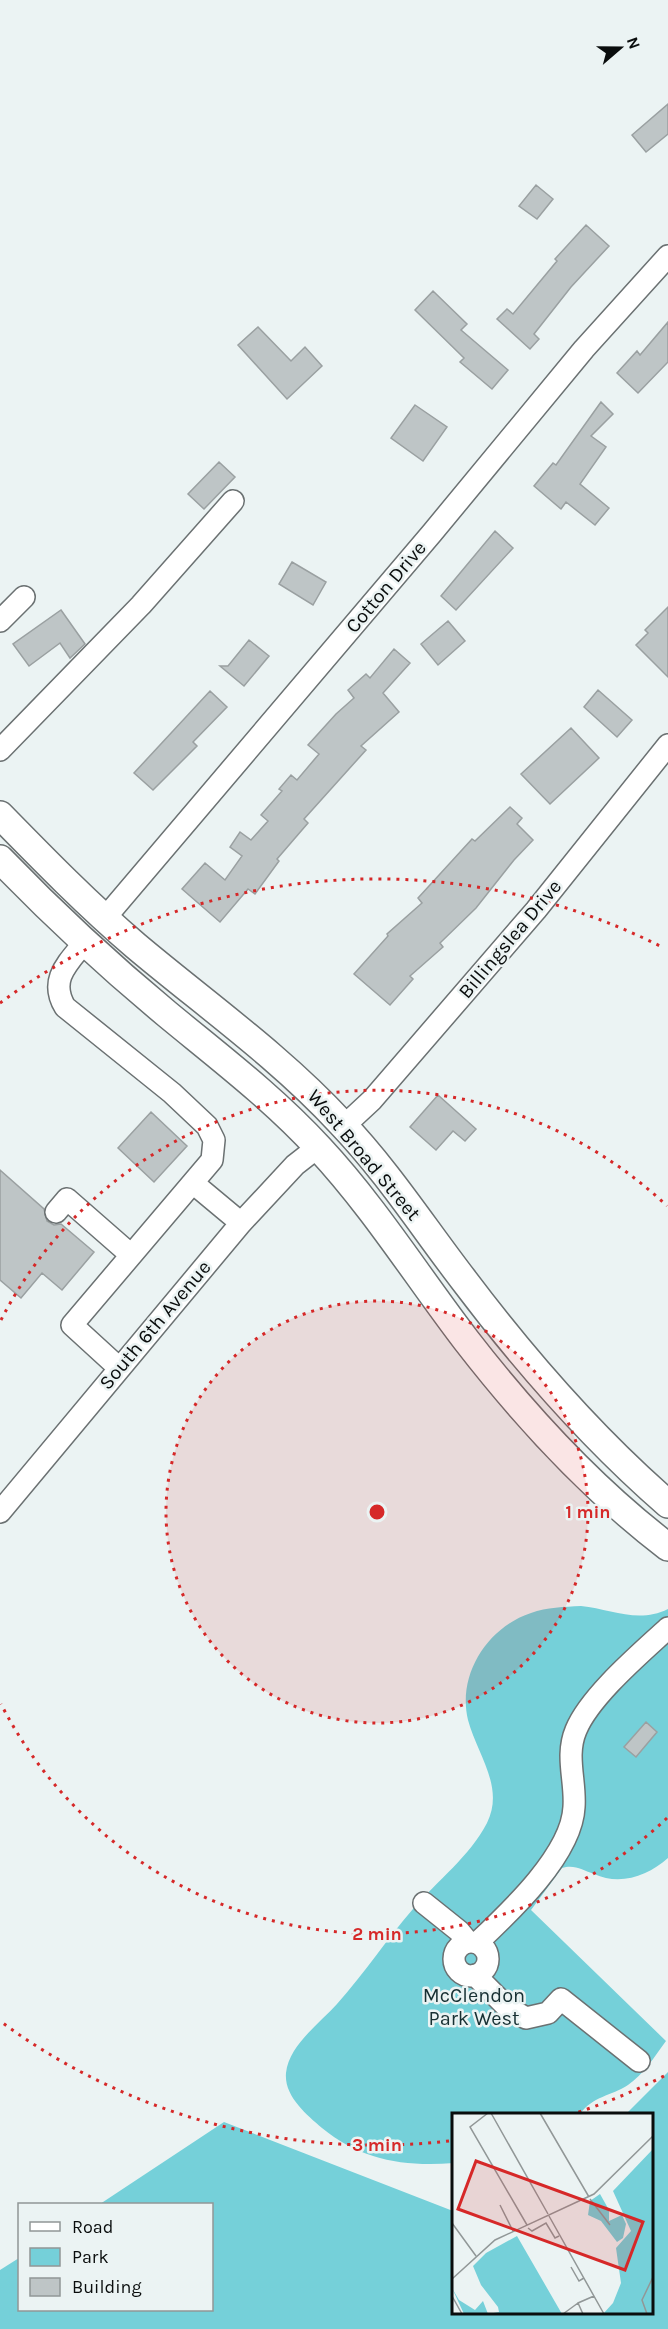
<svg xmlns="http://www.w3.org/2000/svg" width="668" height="2329" viewBox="0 0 668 2329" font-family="Karla,sans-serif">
<rect width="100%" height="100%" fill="#ebf3f3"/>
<!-- green -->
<path fill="#75d0d9" d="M581,1606C611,1609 638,1624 668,1609V1858C648,1876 620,1886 594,1874C583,1870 574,1864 562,1868L531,1910L666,2041C655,2056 643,2075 628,2085C611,2096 593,2096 580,2114H454V2163C404,2167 361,2160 322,2128C306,2114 284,2096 286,2073C289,2045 319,2024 337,2004C364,1974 386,1940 413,1909C437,1881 470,1856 487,1823C505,1787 477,1754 468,1720C457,1674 488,1627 531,1613C547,1607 564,1607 581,1606Z
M668,2072V2329H0V2270L19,2258L20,2310H212V2204H100L224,2122L453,2211L454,2312H652V2114H626Z"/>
<!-- building -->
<path fill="#bec5c6" stroke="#9aa0a1" stroke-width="1.5" d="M668,104V134L646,152L632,135Z
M536,185L553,199L537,219L519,206Z
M586,225L609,246L571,287L534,334L539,339L530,349L497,319L507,309L513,314L557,261L555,259Z
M433,291L467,324L461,330L508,370L492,389L460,362L464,358L415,310Z
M668,322V362L638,393L617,373L637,351L640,355Z
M258,327L291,361L305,347L322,366L287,399L238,345Z
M601,402L613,414L591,436L606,447L580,484L609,508L595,525L566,502L561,509L534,486L553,463L556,465Z
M415,405L447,427L423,461L391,438Z
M219,462L235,477L204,509L188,494Z
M495,531L513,548L456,610L441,596Z
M292,562L326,582L313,605L279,584Z
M668,607V677L636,645L648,633L645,630Z
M61,610L85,644L70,658L60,643L29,666L13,644Z
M448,621L465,641L438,665L421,644Z
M249,640L269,656L244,686L220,666H228Z
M394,649L410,663L383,693L399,712L361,746L366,750L304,819L308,823L277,859L279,861L255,894L248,889L220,922L182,889L205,863L225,880L242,856L230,847L240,832L251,840L268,821L261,815L282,791L279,789L291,775L297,780L319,754L308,745L336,714L354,698L348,690L366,674L370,678Z
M598,690L632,720L617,737L584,707Z
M210,691L227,707L193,742L197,746L153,790L134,773Z
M571,728L599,758L550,804L521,774Z
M510,807L522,818L517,824L533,840L514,860L476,908L440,943L443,947L410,976L413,979L390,1005L354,974L388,936L387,934L422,903L418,898L472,839L475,841Z
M438,1095L476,1129L465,1141L453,1131L436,1150L410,1127Z
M151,1112L187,1146L154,1182L118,1148Z
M0,1170L44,1209L47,1221L54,1225L61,1224L94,1252L62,1290L42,1273L21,1298L0,1280Z
M646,1722L657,1732L636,1757L624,1747Z"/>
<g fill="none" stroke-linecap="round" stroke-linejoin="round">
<defs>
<path id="minor" d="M0,621L24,597
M0,750L141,605L233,501
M105,918L432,533L584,349L668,256
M84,943C67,964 49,980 65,1007L172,1093L207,1126L214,1140L212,1160L72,1325L119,1368
M344,1126L372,1100L536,910L668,745
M193,1183L241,1223
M56,1212L67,1199L131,1255
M0,1512L241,1223L295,1165L318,1147
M424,1903L459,1931L468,1942
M454 1959a17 17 0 1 1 34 0a17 17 0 1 1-34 0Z
M477,1943C510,1912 572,1854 574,1807C576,1781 565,1756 576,1730C590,1696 641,1653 668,1628
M475,1975L507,2007L526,2018L548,2013L561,1999L639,2061"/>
<path id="major" d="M0,815C44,860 88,905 136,946C205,1004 279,1056 341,1123C387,1171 423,1227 463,1279C524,1360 592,1438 668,1504
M0,859C53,914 108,965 167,1014C219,1057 272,1097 319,1148C374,1207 417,1276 466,1340C524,1415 592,1489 668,1547"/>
</defs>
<!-- minor casing -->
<use href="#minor" stroke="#6b7172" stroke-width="24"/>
<!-- major casing -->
<use href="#major" stroke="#6b7172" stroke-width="30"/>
<!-- minor -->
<use href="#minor" stroke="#fff" stroke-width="21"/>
<!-- major -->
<use href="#major" stroke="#fff" stroke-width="27"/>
</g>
<!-- distance rings -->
<circle cx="377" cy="1512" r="211" fill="#d62828" fill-opacity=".12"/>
<g fill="none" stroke="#d62828" stroke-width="3" stroke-dasharray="3 6">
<circle cx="377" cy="1512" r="211"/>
<path d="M667 1818A422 422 0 0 1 1 1704M1 1320A422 422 0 0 1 667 1206"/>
<path d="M664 2076A633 633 0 0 1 573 2114M449 2141A633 633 0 0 1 0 2021M0 1003A633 633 0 0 1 664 948"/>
</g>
<g text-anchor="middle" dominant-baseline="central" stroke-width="5" stroke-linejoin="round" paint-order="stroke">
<!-- street labels -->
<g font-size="20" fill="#0a0d0d" stroke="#ebf3f3">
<text transform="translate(386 587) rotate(-50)">Cotton Drive</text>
<text transform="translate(510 939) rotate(-50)">Billingslea Drive</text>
<text transform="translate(364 1155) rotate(50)">West Broad Street</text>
<text transform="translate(155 1325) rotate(-50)">South 6th Avenue</text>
</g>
<!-- park labels -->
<g font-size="20" fill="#173033" stroke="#ebf3f3">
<text x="474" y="1995">McClendon<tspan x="474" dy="23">Park West</tspan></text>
</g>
</g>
<!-- overview -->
<g transform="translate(452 2113)">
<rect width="201" height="201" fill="#ebf3f3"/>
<path d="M201,36V201H151L161,190L169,170L164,135L179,118L161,78ZM148,81L157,97V108L170,102L174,111L171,125L165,129L149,108L136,102L138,88ZM65,123L110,201H36L47,199L46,194L29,172L21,153L34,140ZM0,175L7,187L23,197L31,188L36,201H12Z" fill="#75d0d9"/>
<path fill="none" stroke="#919797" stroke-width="1.5" d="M36,0L18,14L75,112M39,0L96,101M88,0L137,84M138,86L158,112M48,92L61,118M97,103L152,201M0,110L24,143M76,115L80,118L94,110L103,125L107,123M119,154L127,168L132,165M0,166L43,127L142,81L201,23M0,183L10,201M111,201L126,190M131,201L126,190L142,183M195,201L190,187L201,164"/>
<path fill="#d62828" fill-opacity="0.15" stroke="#d62828" stroke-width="3" d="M24,48L191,109L173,157L6,96Z"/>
<rect width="201" height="201" fill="none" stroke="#0a0d0d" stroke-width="3"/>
</g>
<circle cx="377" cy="1512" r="9" fill="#d62828" stroke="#ebf3f3" stroke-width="3"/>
<g font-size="18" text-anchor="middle" font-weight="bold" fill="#d62828" stroke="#ebf3f3" stroke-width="5" stroke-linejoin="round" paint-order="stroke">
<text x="588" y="1518">1 min</text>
<text x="377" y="1940">2 min</text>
<text x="377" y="2151">3 min</text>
</g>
<!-- legend -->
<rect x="18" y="2203" width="195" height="108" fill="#ebf3f3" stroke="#919797" stroke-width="1.5"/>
<rect x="30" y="2222" width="30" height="9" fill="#ffffff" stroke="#919797" stroke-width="1.5"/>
<text x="72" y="2233" font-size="18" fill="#0a0d0d">Road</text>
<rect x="30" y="2248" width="30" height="18" fill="#75d0d9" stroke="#919797" stroke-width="1.5"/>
<text x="72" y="2263" font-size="18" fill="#0a0d0d">Park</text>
<rect x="30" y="2278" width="30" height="18" fill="#bec5c6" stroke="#919797" stroke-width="1.5"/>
<text x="72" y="2293" font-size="18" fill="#0a0d0d">Building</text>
<!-- north arrow -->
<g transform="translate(620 48) rotate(70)" stroke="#ebf3f3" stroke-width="4.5" paint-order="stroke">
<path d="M0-4.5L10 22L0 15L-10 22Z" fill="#0a0d0d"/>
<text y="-9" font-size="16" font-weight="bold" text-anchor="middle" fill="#0a0d0d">N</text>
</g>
</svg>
